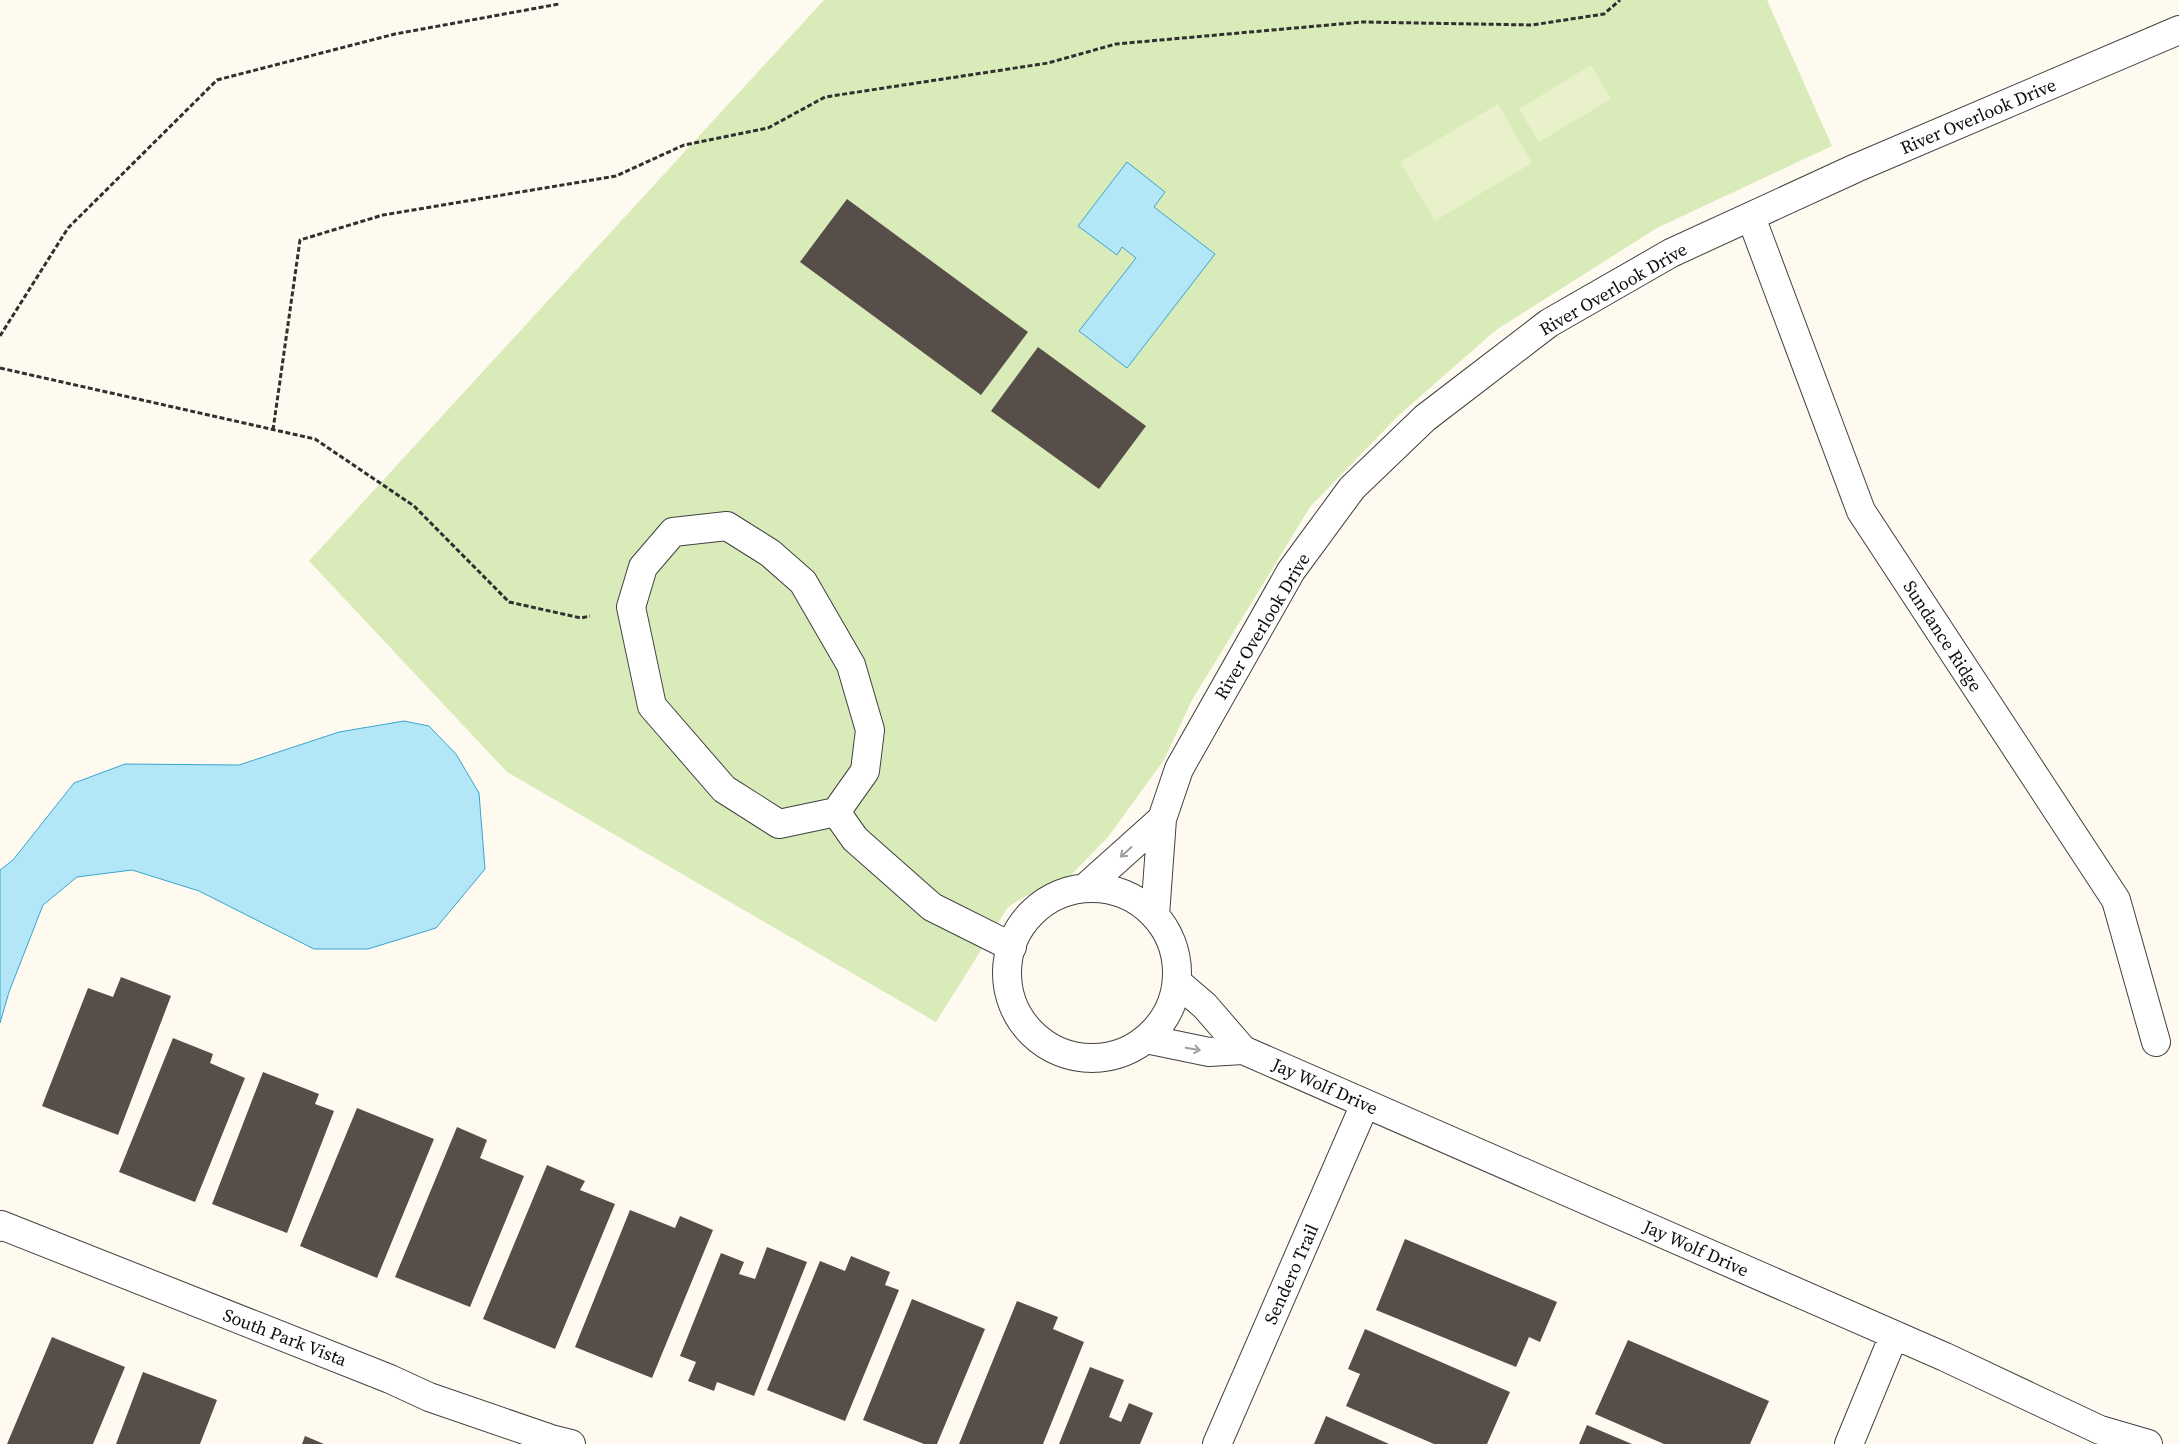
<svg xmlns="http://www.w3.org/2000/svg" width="2179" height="1444" viewBox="0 0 2179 1444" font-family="'Source Serif 4',serif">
<rect width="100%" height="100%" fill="#fffaf0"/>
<!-- green -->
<path fill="#d8ebb8" d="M824,0H1767L1832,146L1657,228L1496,330L1399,415L1310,507L1192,700L1164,760L1108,837L1068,878L1024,897L1008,907L936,1022L507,772L309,561Z"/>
<!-- pitch -->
<path fill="#e8f1ca" d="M1591,65L1611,99L1539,142L1519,109Z
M1498,104L1532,163L1435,221L1400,162Z"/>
<!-- water -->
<path fill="#b3e6f7" stroke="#39a5d0" d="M1127,162L1165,192L1154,207L1215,254L1127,368L1079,331L1136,258L1122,247L1117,255L1078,226Z
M404,721L429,726L456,754L479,793L485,869L436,928L368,949H314L199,891L132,870L77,877L43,905L9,992L0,1023V870L13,860L74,783L125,764L239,765L339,732Z"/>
<!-- building -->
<path fill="#574e4a" d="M847,199L1028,332L981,395L800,262Z
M1038,347L1146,426L1099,489L991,411Z
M121,977L171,996L118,1135L42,1106L88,988L113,997Z
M173,1038L213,1054L210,1063L245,1078L195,1202L119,1172Z
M263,1072L319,1094L315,1104L334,1111L287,1233L212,1204Z
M357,1108L434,1139L377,1278L300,1246Z
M457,1127L487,1140L480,1158L524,1176L470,1307L395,1277Z
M547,1165L585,1181L580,1190L615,1204L555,1349L483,1319Z
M630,1210L675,1228L680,1216L713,1230L652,1378L575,1347Z
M1405,1239L1557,1302L1540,1342L1529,1337L1516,1367L1376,1310Z
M767,1247L807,1262L754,1396L717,1382L714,1391L688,1381L696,1362L680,1356L721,1253L744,1262L739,1274L755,1279Z
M851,1256L890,1272L885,1285L899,1290L845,1421L767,1390L820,1261L845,1271Z
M912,1299L985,1329L937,1444H924L863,1420Z
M1017,1301L1058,1317L1053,1329L1084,1342L1043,1444H959Z
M1365,1329L1510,1392L1487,1444H1434L1346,1406L1360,1374L1348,1369Z
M52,1337L125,1367L93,1444H7Z
M1628,1340L1769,1401L1750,1444H1664L1595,1414Z
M1090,1367L1124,1380L1109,1417L1121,1422L1129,1403L1153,1413L1140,1444H1059Z
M143,1372L217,1400L200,1444H116Z
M1326,1416L1389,1444H1314Z
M1587,1425L1632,1444H1579Z
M305,1436L324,1444H302Z"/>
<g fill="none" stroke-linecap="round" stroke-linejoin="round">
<defs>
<path id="minor" d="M1751,217L1861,511L2116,900L2156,1042
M727,526L770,553L803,582L851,665L870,730L865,771L836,812L779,824L724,789L652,706L631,607L643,567L673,532Z
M836,812L855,839L932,907L1012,947
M1085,888L1162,819
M1007 973a85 85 0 1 1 170 0a85 85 0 1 1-170 0Z
M1155,915L1162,819L1179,769L1291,571L1352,488L1425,418L1549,323L1671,253L1856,168L2179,30
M1177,982L1205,1006L1243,1050L1945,1357L2100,1430L2148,1444
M1146,1039L1209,1052L1243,1050
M0,1227L1,1225L390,1379L429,1397L551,1439L571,1444
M1217,1444L1365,1104
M1849,1444L1894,1335"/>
</defs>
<!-- minor casing -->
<use href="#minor" stroke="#414141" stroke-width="30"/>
<!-- path -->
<path stroke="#303030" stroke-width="3" stroke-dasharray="5 2.5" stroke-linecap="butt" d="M0,336L68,228L217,80L395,34L559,4
M0,368L315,439L414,506L509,602L581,618L590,616
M273,430L300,240L383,215L616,176L684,145L768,128L825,97L1048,63L1116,44L1362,22L1532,25L1604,14L1620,0"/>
<!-- minor -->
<use href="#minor" stroke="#fff" stroke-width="28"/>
</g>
<!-- one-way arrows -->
<defs><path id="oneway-shaft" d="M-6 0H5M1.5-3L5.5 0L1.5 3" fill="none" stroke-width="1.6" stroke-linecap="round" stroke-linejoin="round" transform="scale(1.25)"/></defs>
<g stroke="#9f9f9f">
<use href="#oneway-shaft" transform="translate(1126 852) rotate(138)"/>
<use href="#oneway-shaft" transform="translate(1193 1049) rotate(10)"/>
</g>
<g text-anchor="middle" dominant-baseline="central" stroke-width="5" stroke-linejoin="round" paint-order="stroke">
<!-- street labels -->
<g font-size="18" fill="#0e0e0e" stroke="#fff">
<text transform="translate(1978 116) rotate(-23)">River Overlook Drive</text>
<text transform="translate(1613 289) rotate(-30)">River Overlook Drive</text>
<text transform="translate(1262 626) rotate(-59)">River Overlook Drive</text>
<text transform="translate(1943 636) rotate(57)">Sundance Ridge</text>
<text transform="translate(1325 1086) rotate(24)">Jay Wolf Drive</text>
<text transform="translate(1696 1248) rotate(24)">Jay Wolf Drive</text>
<text transform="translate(1291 1274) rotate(-66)">Sendero Trail</text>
<text transform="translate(285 1337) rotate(21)">South Park Vista</text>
</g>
</g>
</svg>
